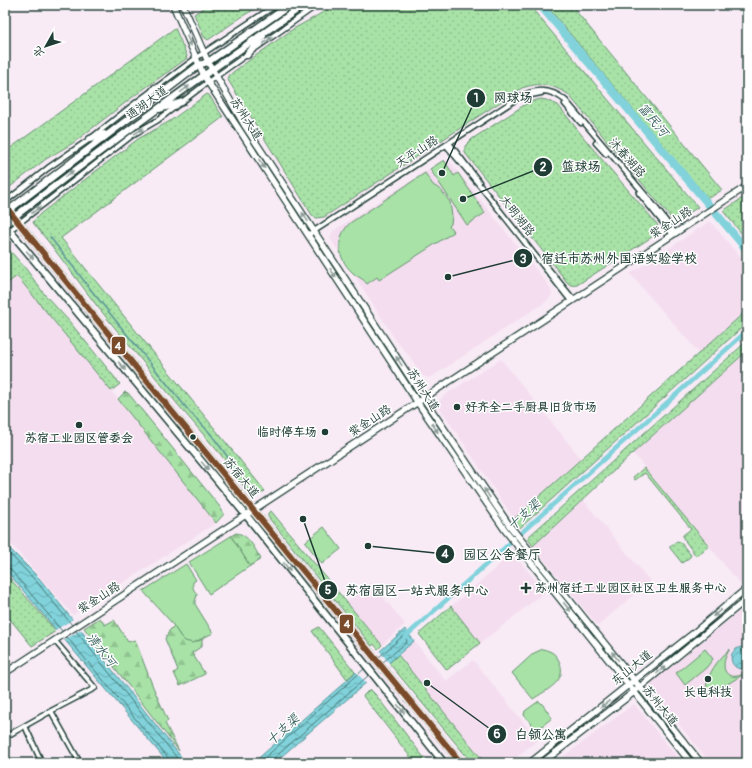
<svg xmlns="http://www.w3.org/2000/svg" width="752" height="768" viewBox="0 0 752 768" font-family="Pangolin,'LXGW WenKai TC',sans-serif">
<defs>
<pattern id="grass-dots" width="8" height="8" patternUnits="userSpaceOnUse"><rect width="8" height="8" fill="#a8e2a7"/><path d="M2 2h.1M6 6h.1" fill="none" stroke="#90c390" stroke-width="1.8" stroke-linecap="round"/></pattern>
<pattern id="forest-firs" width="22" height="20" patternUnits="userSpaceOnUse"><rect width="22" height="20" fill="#a8e2a7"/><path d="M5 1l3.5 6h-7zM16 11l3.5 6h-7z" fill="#90c390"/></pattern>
<pattern id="water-waves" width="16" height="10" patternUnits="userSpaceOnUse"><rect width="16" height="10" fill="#81d2db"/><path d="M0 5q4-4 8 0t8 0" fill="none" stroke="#69acb2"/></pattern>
</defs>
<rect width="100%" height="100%" fill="#f8ebf6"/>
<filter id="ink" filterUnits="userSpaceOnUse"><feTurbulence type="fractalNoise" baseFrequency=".025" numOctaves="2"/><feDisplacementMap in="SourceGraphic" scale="8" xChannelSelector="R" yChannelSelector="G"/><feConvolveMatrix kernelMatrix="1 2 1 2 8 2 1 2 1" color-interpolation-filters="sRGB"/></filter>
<g filter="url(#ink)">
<!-- built -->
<path fill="#f4ddef" d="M446,160L451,163L550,287L552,295L547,301L433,376L428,378L421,374L410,357L397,342L330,238L333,231L441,161Z
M710,221L747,265V310L700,354L630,274Z
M17,276L118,399L216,523L73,615L5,537V285Z
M747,351V577L740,584L633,453Z
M501,359L582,460L514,519L438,405L442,397Z
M583,500L650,581L598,626L533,546Z
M513,553L545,592L447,670L419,634Z
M371,582L405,624L382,645L347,602Z
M747,605V763H710L648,686Z
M414,641L446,681L473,660L538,740L509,763H485L398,655Z
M634,704L677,757L670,763H555Z"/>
<!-- grass -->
<path fill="url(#grass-dots)" stroke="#64906e" d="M208,5H263L246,14L208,40L204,37L194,14Z
M334,5H529L698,207L680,219L678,220L671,218L568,94C550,84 541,82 522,88L324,217L316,218L312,215L228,80L229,76L233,72L293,29L315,17Z
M546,5H571L722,190L711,197H706Z
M175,28L187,56L186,59L138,93L73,143L46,159L10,187L5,189V152Z
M207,94L209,95L223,117L222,118L61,238L265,491L258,495H254L249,492L241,483L221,455L179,406L97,306L51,245L34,224L33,222L40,214L138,139L170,121Z
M541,99L546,100L558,105L588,143L657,224L658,229L655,235L577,285C572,286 570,285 567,282L465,153V146L472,139L529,102Z
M747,195V240L723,211Z
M5,245L26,269L45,295L69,321L120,384L111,391L17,276L5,285Z
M747,310V323L520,528L514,519Z
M747,341V351L633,453L533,546L527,538Z
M644,468L709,546L696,556L683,538V535L691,529L645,473L635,480L633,477Z
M271,511L382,645L378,649L374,644L372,646L268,517V513Z
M677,541L680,542L691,555L690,557L682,563L670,548V546Z
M5,573L56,631L32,646L5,613Z
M451,606L480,643L447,670L419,634Z
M319,627L355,672L347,679L312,631Z
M398,655L485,763H472L389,663Z
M370,689L375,694L428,763H415L363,696Z"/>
<!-- forest -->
<path fill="url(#forest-firs)" stroke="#64906e" d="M125,392L128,393L220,507L224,514L216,523L118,399Z
M236,533C249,534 255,550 261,559L250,566L231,536Z
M100,618L105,625L114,620L128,642L135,640L153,687L168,721L165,723L179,751L84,628Z
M174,626L181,637L199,641L202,639V646L192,653L205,674L180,686L174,673L178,670L165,639L169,631Z"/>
<!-- garden -->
<path fill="#a8e2a7" stroke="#64906e" d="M444,160L454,176L458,173L485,213L467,225L430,169Z
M425,173L433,185L441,190L450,202L452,216L451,224L449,226L454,232L379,280L377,277L367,284C363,278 357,277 352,272C337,258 335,238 350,223Z
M324,527L341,549L322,564L305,542Z
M231,536L250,566L209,594L189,562Z
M186,564L196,580L193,582C192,588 194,590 197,595L195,601V604L213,633L193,643L185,641L181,637L171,622L143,591Z
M543,649C550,651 555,653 558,659C570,680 548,689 533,699L512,673L534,653Z
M705,649L713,659L706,668L685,685L676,673Z
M730,649C719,664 723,683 744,674L711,694L709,693L706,690C707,673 718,660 730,649Z
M539,701L543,705L552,718L537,730L524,715L525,711Z"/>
<!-- water -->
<path fill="url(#water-waves)" stroke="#5a9698" d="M5,544L39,578L72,619L186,763H168L5,569Z
M405,629L414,641L274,763H253Z
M741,647L747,649V668C731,674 724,651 741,647Z"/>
<!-- pier -->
<path fill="#f8ebf6" d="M73,619L82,629L63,641L54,631Z
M378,649L390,664L367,684L354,670Z"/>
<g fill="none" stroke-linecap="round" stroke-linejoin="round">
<!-- shore -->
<path stroke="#467977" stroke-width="1" d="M5,549L36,581L72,625
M5,567L10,569L62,631
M76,631L181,763
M67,637L169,759L170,763
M379,657L403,636H405L407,642L383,662
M259,763L364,669
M272,763L274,758L369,675"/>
<!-- stream -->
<path stroke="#5a9698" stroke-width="1.5" d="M50,237L95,295L189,411L210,433L247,483"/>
<!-- canal -->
<path stroke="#81d2db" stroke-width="4.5" d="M405,637L747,331"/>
<!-- river -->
<path stroke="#81d2db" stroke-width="8" d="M540,5L747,250"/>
<defs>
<path id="street" d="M526,96L541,93
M565,104L581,123
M449,143L479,182
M596,143L606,154
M446,145L482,188L571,301
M639,193L673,235
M5,202L48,168L90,139L138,101L196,58L276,5
M5,234L134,134L158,120L208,82L317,5
M308,235L518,98C535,88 551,88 566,101L652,203L675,233
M542,261L573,299
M51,711L95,688L55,641
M25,726L42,763
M5,737L51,711L80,763"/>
<path id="secondary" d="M173,5L204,76L418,403L505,530L691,763
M183,5L208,62L245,126L424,399L509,525L701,763
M5,673L747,186
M530,763L690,636L747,588
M542,763L634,692L747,599"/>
<path id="primary" d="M247,55L263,36
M144,103L155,88
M160,109L182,102
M90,139L104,134
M5,206L142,375L461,763
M5,213L199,65L208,62L290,5
M5,224C103,148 202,75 304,5
M5,225L246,515L444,763"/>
</defs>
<!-- street casing -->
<use href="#street" stroke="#1f3d34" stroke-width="7"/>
<!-- secondary casing -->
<use href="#secondary" stroke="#1f3d34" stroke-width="8"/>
<!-- primary casing -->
<use href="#primary" stroke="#1f3d34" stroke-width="9"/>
<!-- street -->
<use href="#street" stroke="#fff" stroke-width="4"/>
<!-- secondary -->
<use href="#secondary" stroke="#fff" stroke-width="5.5"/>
<!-- primary -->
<use href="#primary" stroke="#fff" stroke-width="6"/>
<defs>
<path id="bus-1" d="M5,206L142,375L461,763"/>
</defs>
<!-- bus-1 casing -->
<use href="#bus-1" stroke="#fff" stroke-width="9"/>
<!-- bus-1 -->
<use href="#bus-1" stroke="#7a4b2a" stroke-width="6"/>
</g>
<!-- one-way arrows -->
<defs><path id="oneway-solid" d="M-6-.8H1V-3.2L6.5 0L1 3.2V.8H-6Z"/></defs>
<g fill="#8f9e9a">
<use href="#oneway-solid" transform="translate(268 40) rotate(-37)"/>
<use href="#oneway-solid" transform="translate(189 41) rotate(67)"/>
<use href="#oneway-solid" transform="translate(185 89) rotate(-36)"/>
<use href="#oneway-solid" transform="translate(139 131) rotate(-32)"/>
<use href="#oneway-solid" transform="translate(262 164) rotate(57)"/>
<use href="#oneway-solid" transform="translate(69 174) rotate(-38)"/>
<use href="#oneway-solid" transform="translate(36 210) rotate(-38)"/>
<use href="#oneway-solid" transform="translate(305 217) rotate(-123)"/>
<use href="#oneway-solid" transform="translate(30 255) rotate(50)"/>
<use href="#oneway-solid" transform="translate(333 273) rotate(57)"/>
<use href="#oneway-solid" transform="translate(399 361) rotate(-123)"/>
<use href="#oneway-solid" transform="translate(122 366) rotate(50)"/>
<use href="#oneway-solid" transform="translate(435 428) rotate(56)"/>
<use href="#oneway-solid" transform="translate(205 466) rotate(50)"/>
<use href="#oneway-solid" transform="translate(487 493) rotate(-124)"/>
<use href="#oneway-solid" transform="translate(287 567) rotate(51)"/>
<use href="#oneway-solid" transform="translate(567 607) rotate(51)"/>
<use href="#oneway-solid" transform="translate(717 613) rotate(140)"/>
<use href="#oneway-solid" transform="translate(615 656) rotate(-129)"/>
<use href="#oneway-solid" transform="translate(661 670) rotate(-39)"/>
<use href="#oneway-solid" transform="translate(605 704) rotate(142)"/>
<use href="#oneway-solid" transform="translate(401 709) rotate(51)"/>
</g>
</g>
<!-- markers -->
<g fill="#1f3d34" stroke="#fff" stroke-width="1.5">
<circle cx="457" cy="407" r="4"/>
<circle cx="79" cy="425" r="4"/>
<circle cx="325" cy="432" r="4"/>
<circle cx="193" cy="437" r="3.5"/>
<path d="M524 582h4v4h4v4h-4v4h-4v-4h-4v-4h4z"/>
<circle cx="708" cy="679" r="4"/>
</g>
<g text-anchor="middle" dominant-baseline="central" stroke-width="3" stroke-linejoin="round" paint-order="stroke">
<!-- street labels -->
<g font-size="12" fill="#1f3d34" stroke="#fff">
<text transform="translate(147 103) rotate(-36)">通湖大道</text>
<text transform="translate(246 119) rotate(57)">苏州大道</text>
<text transform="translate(417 152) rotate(-33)">天平山路</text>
<text transform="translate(627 158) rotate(49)">沐春湖路</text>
<text transform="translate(517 216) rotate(52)">大明湖路</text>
<text transform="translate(671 223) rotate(-33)">紫金山路</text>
<text transform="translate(423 390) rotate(57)">苏州大道</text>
<text transform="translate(370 421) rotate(-33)">紫金山路</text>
<text transform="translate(241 478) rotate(50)">苏宿大道</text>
<text transform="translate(99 598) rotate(-33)">紫金山路</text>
<text transform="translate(632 668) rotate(-39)">东山大道</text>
<text transform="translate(660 706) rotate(51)">苏州大道</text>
</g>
<!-- poi labels -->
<g font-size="12" font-weight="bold" fill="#1f3d34" stroke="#fff" text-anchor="start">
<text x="465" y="407">好齐全二手厨具旧货市场</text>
<text x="317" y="432" text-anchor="end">临时停车场</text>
<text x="79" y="438" text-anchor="middle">苏宿工业园区管委会</text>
<text x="535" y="588">苏州宿迁工业园区社区卫生服务中心</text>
<text x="708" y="692" text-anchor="middle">长电科技</text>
</g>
<!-- water labels -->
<g font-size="13" font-style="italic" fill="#38625e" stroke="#fff">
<text transform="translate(653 120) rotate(50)">富民河</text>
<text transform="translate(524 515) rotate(-42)">十支渠</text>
<text transform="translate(101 650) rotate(52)">清水河</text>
<text transform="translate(283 730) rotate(-42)">十支渠</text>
</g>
</g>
<!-- callouts -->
<path fill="none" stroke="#1f3d34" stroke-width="1.5" d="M442 173L476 98M463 199L543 167M448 277L523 258M368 546L445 554M303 519L328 590M427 683L497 734"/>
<g fill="#1f3d34" stroke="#fff" stroke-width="1.5">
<circle cx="442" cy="173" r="4"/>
<circle cx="463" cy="199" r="4"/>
<circle cx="448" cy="277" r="4"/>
<circle cx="368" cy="546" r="4"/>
<circle cx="303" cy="519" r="4"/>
<circle cx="427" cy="683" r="4"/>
<circle cx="476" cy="98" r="10"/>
<circle cx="543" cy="167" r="10"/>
<circle cx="523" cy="258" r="10"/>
<circle cx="445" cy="554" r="10"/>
<circle cx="328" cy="590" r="10"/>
<circle cx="497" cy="734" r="10"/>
</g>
<g font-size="12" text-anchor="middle" font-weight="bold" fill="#fff">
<text x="476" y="102">1</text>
<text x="543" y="171">2</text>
<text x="523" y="263">3</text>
<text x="445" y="558">4</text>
<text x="328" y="594">5</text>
<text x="497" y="738">6</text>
</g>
<g font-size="13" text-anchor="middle" font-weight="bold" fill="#1f3d34" stroke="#fff" stroke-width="3" stroke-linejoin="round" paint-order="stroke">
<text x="513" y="102">网球场</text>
<text x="581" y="171">篮球场</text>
<text x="619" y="263">宿迁市苏州外国语实验学校</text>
<text x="502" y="559">园区公舍餐厅</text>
<text x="417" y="595">苏宿园区一站式服务中心</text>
<text x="541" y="739">白领公寓</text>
</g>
<g stroke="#fff" stroke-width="1.5">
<rect x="111" y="336" width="15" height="19" rx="4" fill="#7a4b2a"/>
<rect x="339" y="614" width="15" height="20" rx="4" fill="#7a4b2a"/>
</g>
<g font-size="11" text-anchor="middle" font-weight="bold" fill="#fff">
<text x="118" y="350">4</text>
<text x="347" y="628">4</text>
</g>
<!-- margin -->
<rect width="752" height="768" fill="none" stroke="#fff" stroke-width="20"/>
<rect x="10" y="10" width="732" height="748" fill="none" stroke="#1f3d34" stroke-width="1.5" filter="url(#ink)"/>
<!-- north arrow -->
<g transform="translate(46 46) rotate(231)" stroke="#ffffff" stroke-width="3" paint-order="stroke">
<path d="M0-3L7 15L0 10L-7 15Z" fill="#1f3d34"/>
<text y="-6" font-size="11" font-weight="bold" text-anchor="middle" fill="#1f3d34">北</text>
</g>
</svg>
